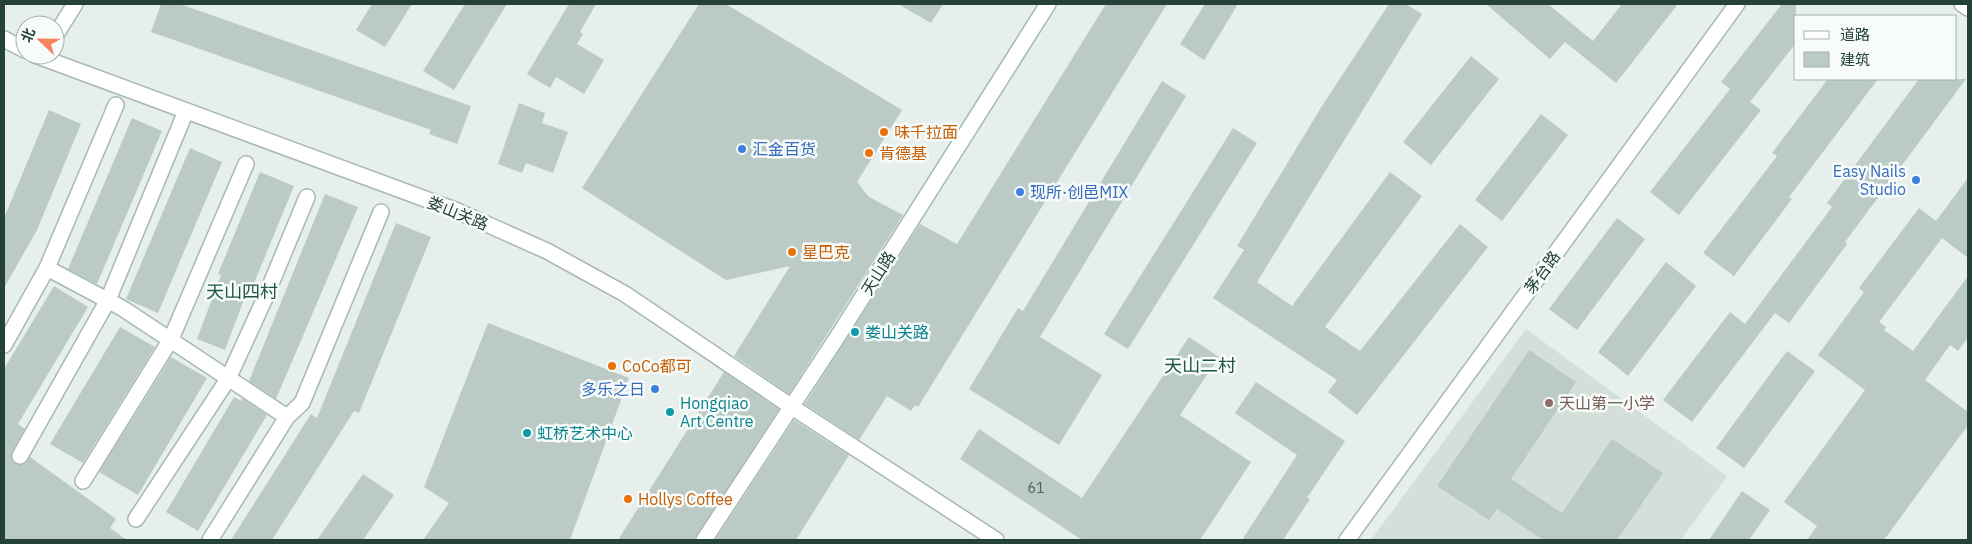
<svg xmlns="http://www.w3.org/2000/svg" width="1972" height="544" viewBox="0 0 1972 544" font-family="'IBM Plex Sans','Noto Sans SC',sans-serif">
<rect width="100%" height="100%" fill="#e6efeb"/>
<!-- built -->
<path fill="#d4dfda" d="M1526,329L1727,476L1681,540H1371Z"/>
<!-- building -->
<path fill="#bbcac4" d="M161,4H180L471,106L457,144L429,134L431,130L151,32Z
M372,4H412L385,47L356,30Z
M465,4H507L454,90L423,71Z
M569,4H596L580,32L583,34L577,44L604,60L584,94L556,77L550,88L527,74Z
M699,4H726L902,110L857,182L869,197L903,215L789,394L734,356L790,266L726,280L582,188Z
M898,4H943L931,23Z
M1106,4H1167L918,407L915,405L911,411L887,396L859,440L805,404L920,224L957,244Z
M1205,4H1238L1204,60L1180,44Z
M1389,4H1406L1422,14L1257,282L1292,306L1390,172L1422,196L1325,327L1360,351L1460,224L1488,247L1357,415L1328,392L1337,380L1213,298L1244,250L1237,246L1322,106Z
M1486,4H1548L1593,41L1622,4H1678L1616,83L1565,42L1550,59Z
M1782,4H1796V43L1750,102L1761,110L1679,215L1650,192L1730,89L1721,82Z
M1471,56L1499,79L1431,165L1403,142Z
M1828,79H1878L1789,197L1792,199L1734,276L1703,253L1777,156L1772,153Z
M1919,79H1966L1845,242L1847,244L1789,323L1775,313L1692,422L1663,400L1730,312L1745,324L1832,207L1827,203Z
M1162,81L1186,96L1040,337L1102,375L1059,445L969,389L1018,308L1023,311Z
M519,103L545,113L542,123L568,132L553,173L526,163L522,173L498,164Z
M49,110L81,124L37,230L4,288V218Z
M1541,114L1568,135L1502,221L1475,200Z
M132,118L162,131L97,284L68,269Z
M1233,128L1257,143L1128,349L1104,334Z
M190,148L222,162L158,313L126,299Z
M260,172L294,186L252,288L249,286L225,350L197,339L221,275L218,274Z
M1968,178V258L1942,238L1879,322L1886,327L1884,330L1913,351L1968,276V337L1958,351L1950,345L1925,380L1968,412V425L1884,540H1807L1817,526L1784,502L1865,390L1818,355L1864,292L1859,288L1919,208L1936,221Z
M325,194L358,207L276,399L249,381Z
M1617,218L1645,239L1577,330L1549,309Z
M396,223L431,237L359,413L354,411L272,540H231L311,414L317,418Z
M1666,262L1696,286L1628,376L1598,352Z
M54,286L88,307L18,424L25,429L12,452V460L21,465L25,464L30,457L116,519L110,528L127,540H4V369Z
M488,323L629,378L570,540H423L449,503L424,487Z
M120,327L155,347L83,463L50,444Z
M1189,337L1219,357L1180,415L1251,462L1200,540H1082L960,459L979,429L1082,498Z
M1529,350L1576,382L1511,479L1562,513L1612,439L1663,473L1617,540H1543L1497,509L1489,520L1437,486Z
M1787,351L1815,371L1744,468L1716,448Z
M171,357L207,378L138,495L99,472Z
M724,372L779,409L695,540H618Z
M1256,382L1345,441L1307,498L1310,499L1283,540H1242L1297,455L1235,413Z
M234,397L241,401L242,398L267,415L198,531L166,512Z
M794,420L849,455L796,540H715Z
M363,474L394,495L363,540H317Z
M1742,491L1770,510L1749,540H1709Z"/>
<g fill="none" stroke-linecap="round" stroke-linejoin="round">
<defs>
<path id="minor" d="M47,268L122,308L287,417
M4,345L47,268L116,105
M20,456L108,300L186,111
M83,481L171,339L246,164
M136,519L228,379L265,298L307,197
M210,540L287,417L302,403L381,212"/>
<path id="tertiary" d="M1962,4L1968,8
M55,36L75,4
M4,39L25,50
M35,55L455,210L547,251L625,294L792,407L996,540
M1347,540L1737,4"/>
<path id="secondary" d="M704,540L836,339L1048,4"/>
</defs>
<!-- minor casing -->
<use href="#minor" stroke="#a8b8b2" stroke-width="18"/>
<!-- tertiary casing -->
<use href="#tertiary" stroke="#a8b8b2" stroke-width="18"/>
<!-- secondary casing -->
<use href="#secondary" stroke="#a4bbb3" stroke-width="18"/>
<!-- minor -->
<use href="#minor" stroke="#fff" stroke-width="15"/>
<!-- tertiary -->
<use href="#tertiary" stroke="#fff" stroke-width="15"/>
<!-- secondary -->
<use href="#secondary" stroke="#fff" stroke-width="15"/>
</g>
<!-- markers -->
<g fill="#e8710a" stroke="#f7fbf9" stroke-width="2">
<circle cx="884" cy="132" r="5"/>
<circle cx="869" cy="153" r="5"/>
<circle cx="792" cy="252" r="5"/>
<circle cx="612" cy="366" r="5"/>
<circle cx="628" cy="499" r="5"/>
</g>
<g fill="#3f7fe0" stroke="#f7fbf9" stroke-width="2">
<circle cx="742" cy="149" r="5"/>
<circle cx="1916" cy="180" r="5"/>
<circle cx="1020" cy="192" r="5"/>
<circle cx="655" cy="389" r="5"/>
</g>
<g fill="#0f9aa8" stroke="#f7fbf9" stroke-width="2">
<circle cx="855" cy="332" r="5"/>
<circle cx="670" cy="412" r="5"/>
<circle cx="527" cy="433" r="5"/>
</g>
<circle fill="#8d6e63" stroke="#f7fbf9" stroke-width="2" cx="1549" cy="403" r="5"/>
<g text-anchor="middle" dominant-baseline="central" stroke-width="5" stroke-linejoin="round" paint-order="stroke">
<!-- number labels -->
<g font-size="14" fill="#4a645c">
<text x="1036" y="488">61</text>
</g>
<!-- food labels -->
<g font-size="16" fill="#c56008" stroke="#f7fbf9" text-anchor="start">
<text x="894" y="132">味千拉面</text>
<text x="879" y="153">肯德基</text>
<text x="802" y="252">星巴克</text>
<text x="622" y="366">CoCo都可</text>
<text x="638" y="499">Hollys Coffee</text>
</g>
<!-- shop labels -->
<g font-size="16" fill="#366cbe" stroke="#f7fbf9" text-anchor="start">
<text x="752" y="149">汇金百货</text>
<text x="1906" y="171" text-anchor="end">Easy Nails<tspan x="1906" dy="18">Studio</tspan></text>
<text x="1030" y="192">现所·创邑MIX</text>
<text x="645" y="389" text-anchor="end">多乐之日</text>
</g>
<!-- street labels -->
<g font-size="16" fill="#24423a" stroke="#f7fbf9">
<text transform="translate(458 213) rotate(22)">娄山关路</text>
<text transform="translate(1542 272) rotate(-54)">茅台路</text>
<text transform="translate(878 273) rotate(-58)">天山路</text>
</g>
<!-- culture labels -->
<g font-size="16" fill="#0d838f" stroke="#f7fbf9" text-anchor="start">
<text x="865" y="332">娄山关路</text>
<text x="680" y="403">Hongqiao<tspan x="680" dy="18">Art Centre</tspan></text>
<text x="537" y="433">虹桥艺术中心</text>
</g>
<!-- education labels -->
<g font-size="16" fill="#785e54" stroke="#f7fbf9" text-anchor="start">
<text x="1559" y="403">天山第一小学</text>
</g>
<!-- neighbourhood labels -->
<g font-size="18" fill="#1f5548" stroke="#f7fbf9">
<text x="242" y="291">天山四村</text>
<text x="1200" y="365">天山二村</text>
</g>
</g>
<!-- border -->
<rect width="1972" height="544" fill="none" stroke="#24423a" stroke-width="10"/>
<!-- legend -->
<rect x="1794" y="15" width="162" height="65" fill="#f7fbf9" stroke="#a3b1ad"/>
<rect x="1804" y="31" width="25" height="8" fill="#ffffff" stroke="#a3b1ad"/>
<text x="1840" y="40" font-size="15" fill="#24423a">道路</text>
<rect x="1804" y="52" width="25" height="15" fill="#bbcac4" stroke="#a3b1ad"/>
<text x="1840" y="65" font-size="15" fill="#24423a">建筑</text>
<!-- north arrow -->
<g transform="translate(40 40) rotate(292)"><circle r="24" fill="#f7fbf9" stroke="#a3b1ad"/>
<path d="M0-4L9 19L0 12L-9 19Z" fill="#f4845f"/>
<text y="-8" font-size="14" font-weight="bold" text-anchor="middle" fill="#24423a">北</text>
</g>
</svg>
